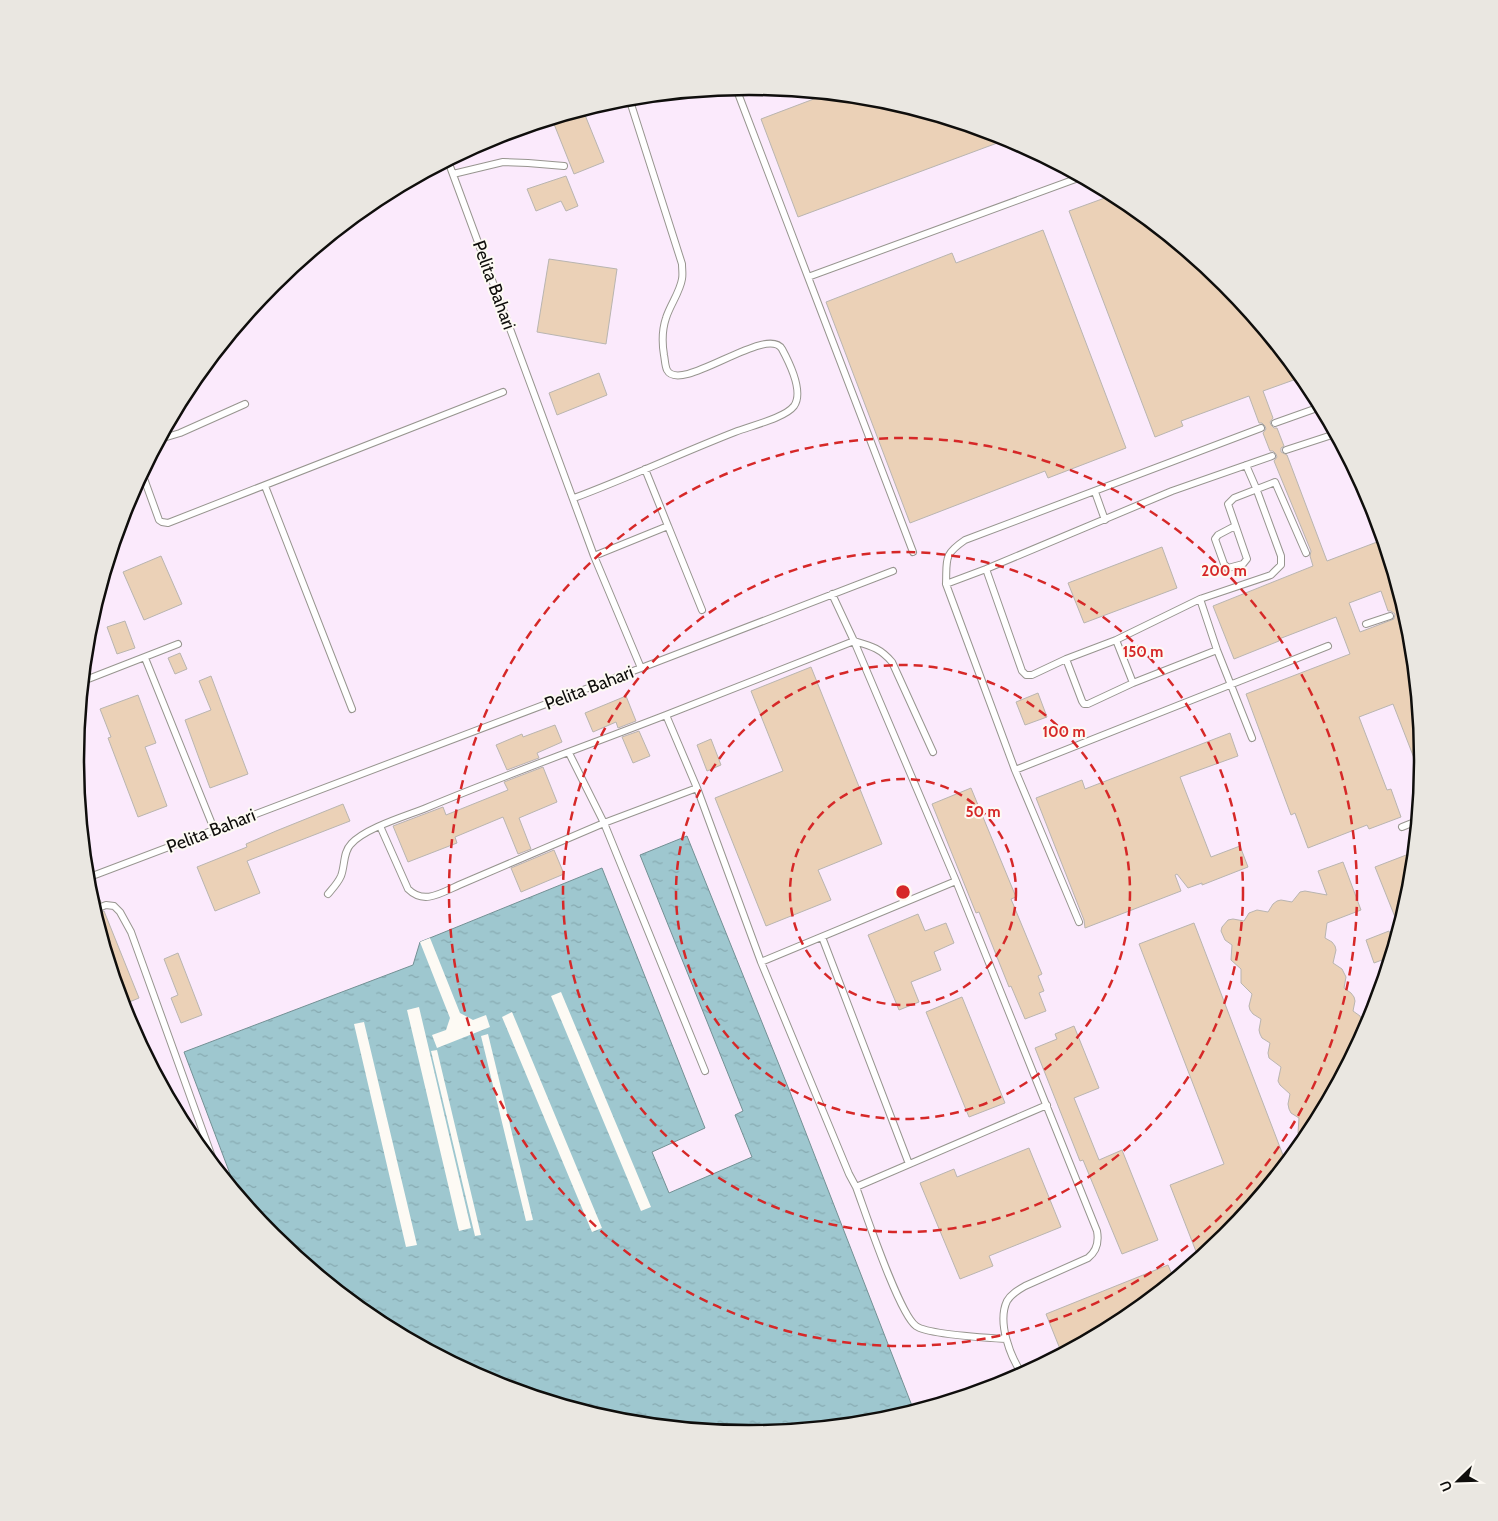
<svg xmlns="http://www.w3.org/2000/svg" width="1498" height="1521" viewBox="0 0 1498 1521" font-family="Cabin,sans-serif">
<defs>
<pattern id="water-ripples" width="26" height="14" patternUnits="userSpaceOnUse" patternTransform="scale(1.25)"><rect width="26" height="14" fill="#9ec7cf"/><path d="M2 4q2-2 4 0t4 0M15 11q2-2 4 0t4 0" fill="none" stroke="#87aab1"/></pattern>
</defs>
<rect width="100%" height="100%" fill="#fdfaf4"/>
<!-- industrial -->
<path fill="#fbeafc" d="M749,87L881,100L1007,138L1124,200L1226,284L1310,386L1372,503L1410,629L1423,760L1410,892L1372,1019L1309,1135L1225,1237L1123,1321L1007,1383L914,1411L790,1092L752,1157L669,1193L652,1152L704,1128L602,869L420,942L413,965L185,1052L238,1195L188,1135L126,1018L88,892L75,760L88,629L126,502L189,386L273,284L375,200L491,138L618,99Z"/>
<!-- water -->
<path fill="url(#water-ripples)" stroke="#739094" d="M687,836L790,1092L914,1411L880,1422L749,1434L617,1421L491,1383L374,1321L272,1237L238,1195L184,1052L413,965L420,942L602,868L705,1128L652,1152L669,1193L752,1157L735,1115L743,1111L640,855Z"/>
<!-- pier -->
<path fill="#fdfaf4" d="M430,938L460,1013L473,1020L486,1015L490,1027L437,1048L432,1035L446,1030L450,1018L420,942Z
M561,992L651,1207L641,1211L551,996Z
M419,1007L471,1228L459,1231L407,1010Z
M512,1012L602,1228L592,1232L502,1017Z
M364,1022L417,1245L406,1247L354,1024Z
M488,1034L533,1220L526,1221L481,1036Z
M437,1050L481,1235L475,1236L431,1051Z"/>
<!-- building -->
<path fill="#ebd1b7" stroke="#b9b5b0" fill-rule="evenodd" d="M827,94L881,100L1008,139L798,217L761,119Z
M583,110L604,162L574,174L552,119Z
M566,176L578,206L566,211L561,201L536,211L527,189Z
M1113,195L1124,200L1226,284L1302,377L1263,391L1273,418L1270,422L1271,425L1274,428H1277L1284,446L1281,448V452L1287,455L1327,561L1377,542L1395,590L1398,589L1410,629L1423,760L1421,776L1393,704L1359,717L1387,790L1391,789L1401,817L1369,829L1367,825L1308,848L1295,813L1291,815L1246,694L1350,654L1336,617L1279,639V641L1234,659L1213,606L1313,566L1310,556L1311,551L1274,461L1277,457L1276,454L1273,451H1270L1263,433L1266,429L1265,426L1262,423H1259L1249,396L1181,421L1183,426L1155,437L1069,211ZM1381,591L1388,611H1391L1395,614L1394,619L1360,632L1349,603Z
M1043,230L1126,448L1048,478L1045,471L910,523L826,302L952,253L956,263Z
M549,259L617,269L606,344L537,332Z
M599,373L607,395L557,415L549,393Z
M1162,547L1177,588L1084,623L1068,583Z
M161,556L182,604L144,620L123,572Z
M125,621L135,648L117,654L107,627Z
M180,653L187,669L175,674L168,658Z
M811,667L882,844L818,870L831,900L766,926L715,798L783,771L751,691Z
M211,676L248,774L210,788L185,720L211,710L199,681Z
M1038,693L1047,717L1025,725L1016,702Z
M138,695L156,743L145,747L167,806L138,817L108,738L111,737L100,709Z
M626,696L636,721L618,728L616,722L593,732L585,713Z
M555,725L562,742L537,753L539,758L507,770L496,745L522,734L523,737Z
M639,731L650,756L633,763L622,737Z
M1230,733L1238,756L1180,777L1211,857L1240,846L1248,867L1202,885V883L1188,888L1177,874L1175,875L1181,891L1085,928L1084,920L1036,798L1082,780L1085,789Z
M711,739L721,765L707,771L697,745Z
M543,767L557,802L519,818L531,849L518,854L503,817L455,837L457,843L408,862L393,826L443,807L446,815L508,790L504,782Z
M971,788L1016,897L1011,899L1042,974L1038,976L1044,991L1039,993L1046,1011L1025,1019L1011,986L1009,987L979,912L976,913L932,804Z
M343,804L350,821L247,861L260,893L215,911L197,867L247,847L246,844L276,831Z
M554,850L564,874L521,892L511,868Z
M1414,852L1410,892L1403,914L1395,917L1375,867Z
M1343,862L1361,910L1327,923L1325,938L1332,942L1335,946L1336,950L1333,963L1342,969L1346,977L1344,988L1351,993L1354,997L1355,1001L1353,1011L1360,1016L1364,1025L1362,1037L1309,1135L1304,1141L1298,1133L1299,1118L1291,1113L1289,1109L1288,1104L1290,1094L1280,1085L1278,1081L1281,1067L1269,1058L1268,1053L1270,1043L1262,1038L1260,1034L1259,1030L1261,1019L1253,1014L1250,1010L1249,1006L1252,994L1241,983V969L1231,960L1232,945L1225,940L1221,931L1222,927L1228,920L1233,919L1244,921L1249,913L1257,910L1268,912L1273,904L1277,901L1281,900L1292,902L1300,892L1305,891L1327,895L1318,871Z
M98,896L101,902L92,905L90,899Z
M104,911L139,998L122,1005L95,915Z
M918,914L925,931L946,923L954,943L934,952L941,970L911,982L919,1002L899,1010L868,935Z
M1194,923L1286,1163L1225,1237L1199,1259L1170,1185L1224,1164L1139,944Z
M1389,931L1394,945L1390,957L1374,963L1366,940Z
M178,953L202,1015L181,1023L171,998L178,995L164,959Z
M962,997L1005,1103L969,1117L926,1012Z
M1074,1026L1099,1088L1074,1098L1099,1160L1122,1150L1158,1240L1122,1254L1083,1160L1080,1161L1035,1048L1057,1039L1055,1034Z
M1029,1148L1061,1227L989,1256L993,1266L960,1279L920,1183L954,1169L957,1177Z
M1168,1265L1174,1279L1123,1321L1062,1354L1046,1314Z"/>
<g fill="none" stroke-linecap="round" stroke-linejoin="round">
<defs>
<path id="service" d="M736,88L808,277L1081,177
M448,161L594,556L641,668
M453,174L503,162L528,163L564,166
M808,277L913,552
M1275,423L1320,407
M1261,428L965,540C943,555 947,559 946,584L1015,770L1328,646
M160,439L180,433L245,404
M1286,450L1335,434
M1246,465L1256,488L1281,556V565L1271,575L1200,599L1217,650L1252,738
M142,473L159,520L162,522L168,523L503,392
M265,486L352,709
M1095,492L1105,520
M574,498C628,478 681,453 735,432C750,426 785,418 794,406C804,392 789,362 782,349C767,324 680,395 667,370C665,366 665,360 664,355C662,343 662,330 666,318C670,305 680,292 682,279C683,275 682,269 682,264L629,98
M668,526L702,610
M1235,526L1218,535L1215,539L1224,564L1228,568L1243,564L1247,559L1228,504L1234,498L1275,482L1306,553
M594,556L668,526L645,469
M986,569L1022,671L1026,675H1032L1066,659
M946,584L986,569L1172,491L1272,456
M832,594L854,641L956,881L1097,1231C1099,1242 1097,1251 1088,1258L1025,1286C1018,1290 1011,1294 1007,1301C997,1322 1010,1357 1023,1375
M1200,599L1116,640L1133,683L1217,650
M1366,624L1390,616
M1116,640L1066,659L1082,701L1084,704H1088L1133,683
M145,658L214,829
M83,681L178,644
M933,752L892,662C880,648 871,646 854,641L666,715L697,788L761,962L849,1174L856,1187L1047,1105
M569,753L604,823L705,1071
M1015,770L1079,922
M380,826L408,889C424,905 441,893 459,885L604,823L697,788
M1402,827L1417,821
M87,878L641,668L893,571
M328,894C333,888 338,883 341,876C345,866 343,852 351,844C365,828 406,816 426,808C505,775 586,746 666,715
M93,910L106,905L114,906L120,912L131,932L216,1168
M822,937L909,1164
M761,962L956,881
M856,1187C865,1211 899,1314 916,1326C927,1334 989,1338 1006,1339"/>
</defs>
<!-- service casing -->
<use href="#service" stroke="#97958f" stroke-width="8"/>
<!-- service -->
<use href="#service" stroke="#fff" stroke-width="6"/>
</g>
<!-- distance rings -->
<g fill="none" stroke="#d62828" stroke-width="2.5" stroke-dasharray="9 6">
<circle cx="903" cy="892" r="113"/>
<circle cx="903" cy="892" r="227"/>
<circle cx="903" cy="892" r="340"/>
<circle cx="903" cy="892" r="454"/>
</g>
<g text-anchor="middle" dominant-baseline="central" stroke-width="4" stroke-linejoin="round" paint-order="stroke">
<!-- street labels -->
<g font-size="18" fill="#0f0e0c" stroke="#fdfaf4">
<text transform="translate(494 285) rotate(70)">Pelita Bahari</text>
<text transform="translate(589 688) rotate(-21)">Pelita Bahari</text>
<text transform="translate(211 831) rotate(-21)">Pelita Bahari</text>
</g>
</g>
<!-- crop -->
<path d="M0 0H1498V1521H0ZM84 760a665 665 0 1 1 1330 0a665 665 0 1 1-1330 0Z" fill="#eae7e1" fill-rule="evenodd"/>
<path fill="none" stroke="#0f0e0c" stroke-width="2.5" d="M84 760a665 665 0 1 1 1330 0a665 665 0 1 1-1330 0Z"/>
<circle cx="903" cy="892" r="8" fill="#d62828" stroke="#fdfaf4" stroke-width="2.5"/>
<g font-size="15" text-anchor="middle" font-weight="bold" fill="#d62828" stroke="#fdfaf4" stroke-width="4" stroke-linejoin="round" paint-order="stroke">
<text x="1224" y="576">200 m</text>
<text x="1143" y="657">150 m</text>
<text x="1064" y="737">100 m</text>
<text x="983" y="817">50 m</text>
</g>
<!-- north arrow -->
<g transform="translate(1458 1481) rotate(247)" stroke="#fdfaf4" stroke-width="4" paint-order="stroke">
<path d="M0-4L9 19L0 12L-9 19Z" fill="#0f0e0c"/>
<text y="-8" font-size="14" font-weight="bold" text-anchor="middle" fill="#0f0e0c">U</text>
</g>
</svg>
